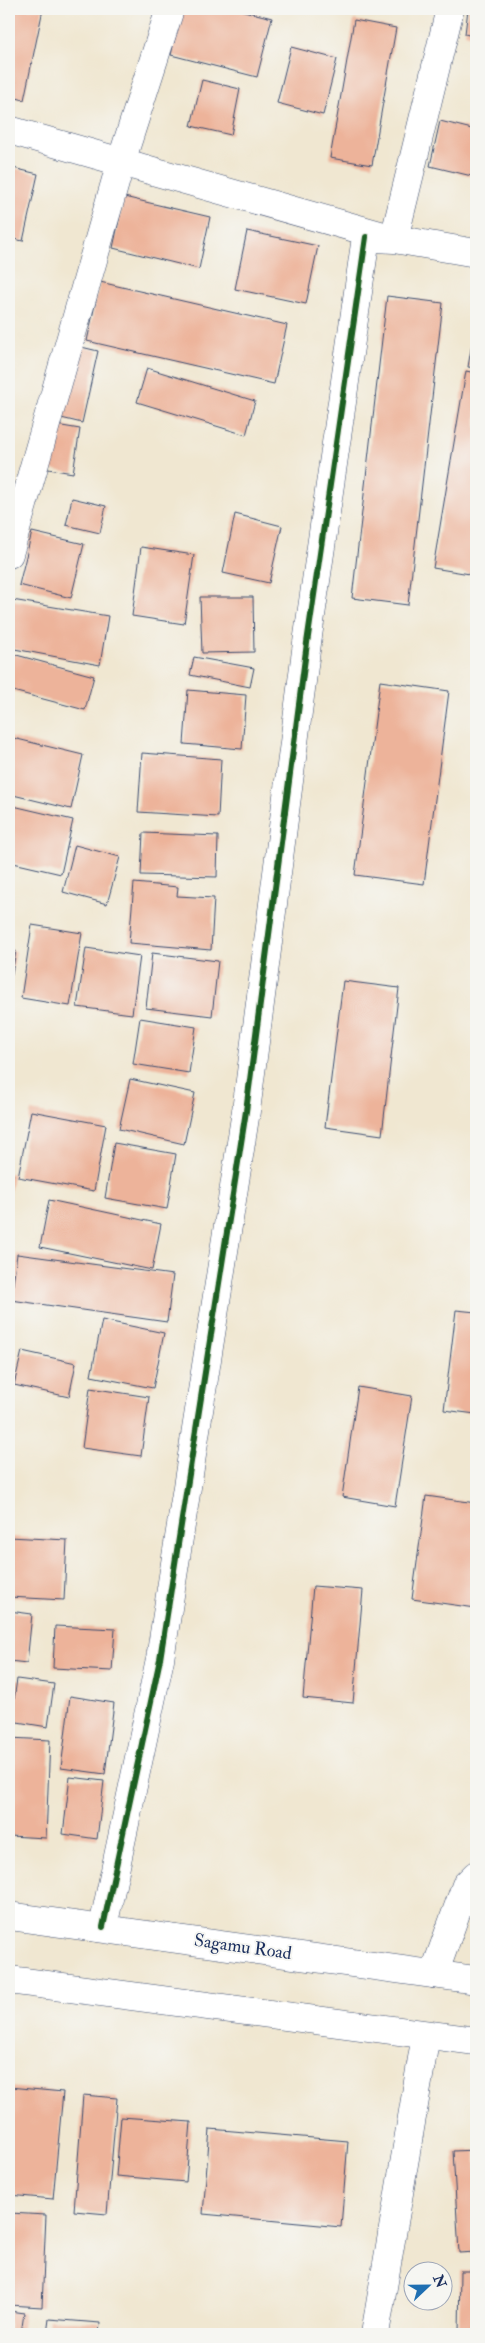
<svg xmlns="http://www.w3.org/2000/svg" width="485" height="2343" viewBox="0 0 485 2343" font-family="'IM FELL Double Pica',serif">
<rect width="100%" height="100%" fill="#f6f6f2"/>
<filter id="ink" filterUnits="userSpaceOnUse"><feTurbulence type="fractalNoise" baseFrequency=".02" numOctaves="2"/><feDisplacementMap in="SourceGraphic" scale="10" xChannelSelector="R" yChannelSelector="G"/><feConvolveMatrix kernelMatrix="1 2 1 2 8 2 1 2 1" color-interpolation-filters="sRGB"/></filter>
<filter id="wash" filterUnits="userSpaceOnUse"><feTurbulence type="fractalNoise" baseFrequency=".0096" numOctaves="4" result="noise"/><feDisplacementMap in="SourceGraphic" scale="20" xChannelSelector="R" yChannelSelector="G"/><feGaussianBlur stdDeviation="1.12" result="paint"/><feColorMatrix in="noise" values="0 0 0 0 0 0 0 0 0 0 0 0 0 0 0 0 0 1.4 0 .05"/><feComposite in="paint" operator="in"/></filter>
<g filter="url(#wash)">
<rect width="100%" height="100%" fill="#f0e7d1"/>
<g id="blocks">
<!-- building -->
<path fill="#edb39a" d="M9,9H43L24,100L9,96Z
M182,9H236L272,18L257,77L171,55Z
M468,9H476V37L465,34Z
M354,20L396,28L372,165L330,158Z
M291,47L337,59L323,115L277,103Z
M202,80L240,89L231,135L191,126Z
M440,121L476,130V177L430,166Z
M9,167L38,174L23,241L9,238Z
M124,197L210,217L199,269L113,248Z
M247,231L318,246L306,304L235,289Z
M100,282L287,325L274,384L87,341Z
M387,296L443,303L408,605L352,598Z
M475,325H476V368L468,367Z
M73,345L98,351L82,423L57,417Z
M147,368L255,401L246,435L137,402Z
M466,371L476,373V575L433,568Z
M50,424L80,429L73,473L42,468Z
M72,498L106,506L100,533L66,525Z
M235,514L282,526L269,583L223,573Z
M32,532L84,544L71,598L19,585Z
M141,547L194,555L184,624L132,616Z
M200,597H253L254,652L202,653Z
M12,600L108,616L100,665L9,648V617Z
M9,653L94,676L85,710L9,690Z
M194,657L254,668L250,687L190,675Z
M380,681L449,691L424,884L355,875Z
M188,690L246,695L242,749L184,744Z
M9,737L83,755L71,809L9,794Z
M142,753L221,759L218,817L138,812Z
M9,805L73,820L61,874L9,862Z
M143,833L218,836L217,877L141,875Z
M75,845L120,857L107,904L63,892Z
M134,883L178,887L177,896L214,898L211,950L129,943Z
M32,925L82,933L70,1006L21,998Z
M86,948L140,956L132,1014L77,1007Z
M9,950L16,951L10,984H9Z
M152,953L218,961L212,1016L146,1008Z
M343,981L399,988L382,1135L325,1127Z
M140,1018L196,1027L189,1073L133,1064Z
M130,1079L195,1093L184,1144L119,1129Z
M31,1111L106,1125L94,1191L18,1177Z
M114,1143L176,1154L167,1209L105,1198Z
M9,1173L13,1174L10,1192H9Z
M49,1200L161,1224L152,1270L40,1247Z
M17,1254L173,1275L167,1322L11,1300Z
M456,1310L476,1312V1414L444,1410Z
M102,1320L164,1333L153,1388L91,1376Z
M22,1351L76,1363L69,1397L14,1385Z
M358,1387L412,1396L395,1506L342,1497Z
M90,1388L149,1397L141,1456L82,1448Z
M426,1496L476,1503V1608L412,1599Z
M9,1537L67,1540L64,1600L9,1597Z
M313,1586L363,1590L353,1703L303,1698Z
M9,1611L32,1614L27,1663L9,1661Z
M55,1626L115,1629L112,1671L53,1668Z
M17,1679L54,1684L48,1727L11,1721Z
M70,1696L114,1703L105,1774L61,1768Z
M9,1738L50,1740L46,1838L9,1836Z
M70,1777L104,1781L97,1839L63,1834Z
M9,2087L63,2092L53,2199L9,2195Z
M83,2095L117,2098L107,2214L74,2211Z
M121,2117L191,2122L186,2182L116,2176Z
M210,2129L348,2141L341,2227L203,2214Z
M476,2150V2252L459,2253L453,2151Z
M9,2213L46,2215L42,2307L9,2305Z
M460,2271H476V2334H459Z
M9,2311L24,2313L21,2334H9Z
M49,2319L100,2323L99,2334H47Z"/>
</g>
</g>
<g filter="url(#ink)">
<use href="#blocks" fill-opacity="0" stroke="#3b4b6f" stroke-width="1"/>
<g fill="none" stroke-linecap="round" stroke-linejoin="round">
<defs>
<path id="minor" d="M9,130L139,167
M121,162L394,239L450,9
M376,238L394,239L476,253
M9,554L121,162L170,9
M103,1927L160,1659L246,1111L307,643L366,237
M434,1974L466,1885L476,1875
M375,2334L426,2035"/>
<path id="highway" d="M9,1916L476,1980
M9,1980L476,2041"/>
</defs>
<!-- minor casing -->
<use href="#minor" stroke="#3b4b6f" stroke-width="29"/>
<!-- highway casing -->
<use href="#highway" stroke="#3b4b6f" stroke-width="29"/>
<!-- minor -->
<use href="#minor" stroke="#fff" stroke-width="28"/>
<!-- highway -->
<use href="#highway" stroke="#fff" stroke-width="28"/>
<defs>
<path id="cycleway" d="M103,1927L160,1659L246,1111L307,643L366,237"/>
</defs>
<!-- cycleway casing -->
<use href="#cycleway" stroke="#f6f6f2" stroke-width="9"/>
<!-- cycleway -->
<use href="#cycleway" stroke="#1b5e20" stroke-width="6"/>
</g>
</g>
<g text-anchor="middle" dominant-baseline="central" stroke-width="4" stroke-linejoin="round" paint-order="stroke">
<!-- street labels -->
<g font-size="18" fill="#1b2f5e" stroke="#f6f6f2">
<text transform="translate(243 1947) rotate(8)">Sagamu Road</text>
</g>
</g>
<!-- margin -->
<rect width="485" height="2343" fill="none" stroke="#f6f6f2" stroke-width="30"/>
<!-- north arrow -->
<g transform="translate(428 2286) rotate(68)"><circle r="24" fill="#f6f6f2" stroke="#9ea6b7"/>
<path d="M0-4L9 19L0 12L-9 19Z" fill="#1f6fb2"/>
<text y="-8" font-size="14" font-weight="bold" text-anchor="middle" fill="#1b2f5e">N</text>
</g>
</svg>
